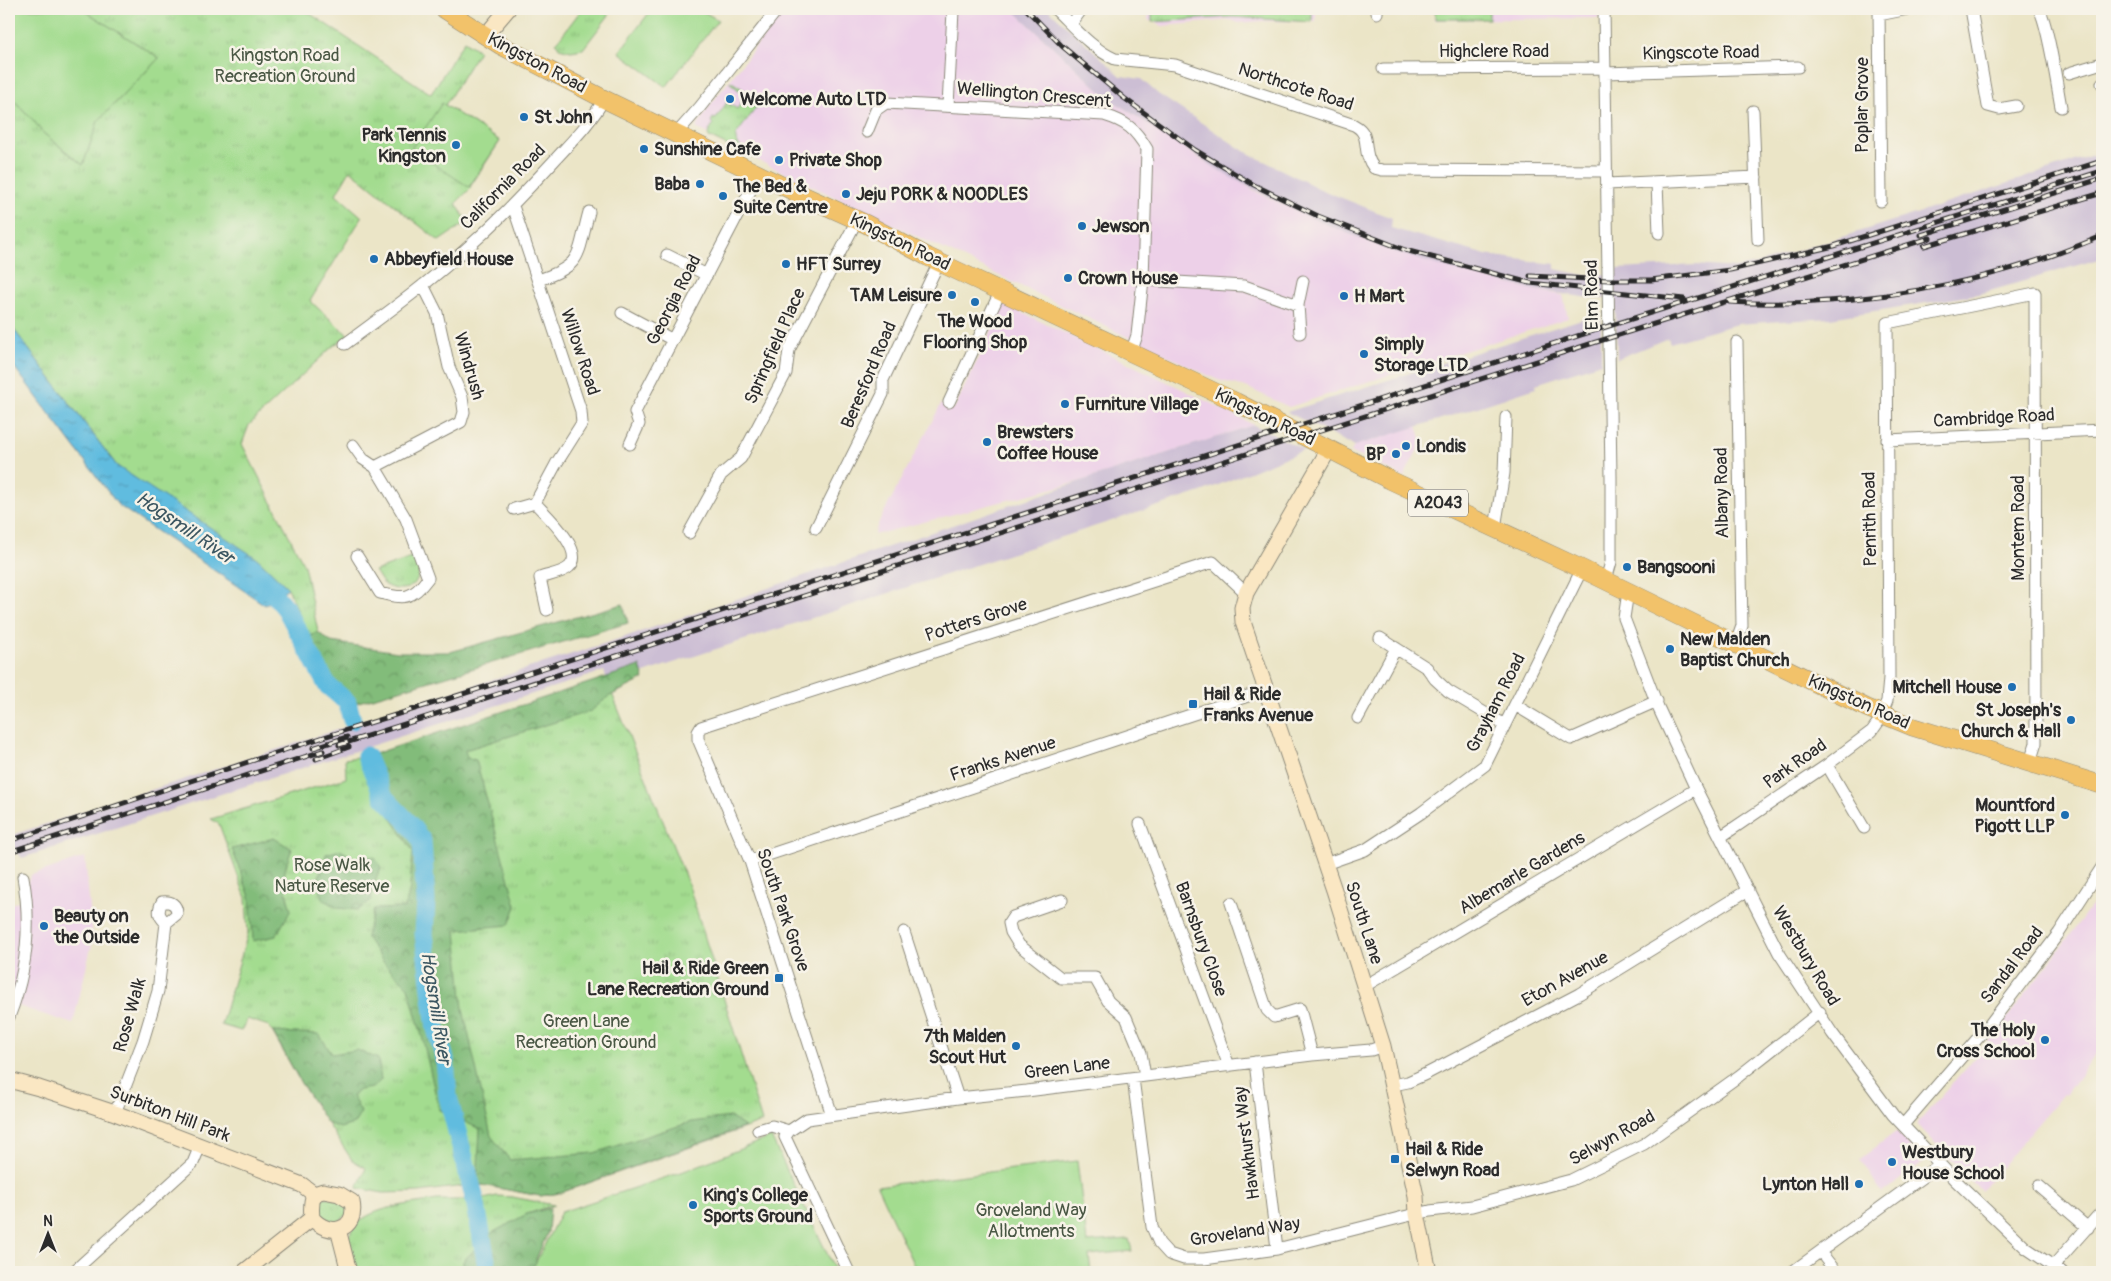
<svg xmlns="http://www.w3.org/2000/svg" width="2111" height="1281" viewBox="0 0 2111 1281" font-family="Pangolin,sans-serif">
<defs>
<pattern id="grass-tufts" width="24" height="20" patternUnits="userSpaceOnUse" patternTransform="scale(1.25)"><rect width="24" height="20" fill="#a3dc8f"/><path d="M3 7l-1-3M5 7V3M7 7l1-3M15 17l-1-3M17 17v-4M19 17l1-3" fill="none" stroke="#8cbd7c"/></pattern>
<pattern id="forest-crowns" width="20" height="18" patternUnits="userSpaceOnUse" patternTransform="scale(1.25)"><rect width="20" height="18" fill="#82bc7a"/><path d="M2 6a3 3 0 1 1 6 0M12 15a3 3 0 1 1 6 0" fill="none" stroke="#6b9964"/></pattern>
<pattern id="water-ripples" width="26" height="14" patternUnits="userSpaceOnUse" patternTransform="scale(1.25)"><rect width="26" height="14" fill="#61bcdf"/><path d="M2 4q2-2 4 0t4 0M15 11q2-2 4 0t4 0" fill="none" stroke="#5099b5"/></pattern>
</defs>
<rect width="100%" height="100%" fill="#f7f3e8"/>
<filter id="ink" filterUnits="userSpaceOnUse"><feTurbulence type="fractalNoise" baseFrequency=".02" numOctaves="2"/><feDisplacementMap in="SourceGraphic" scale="10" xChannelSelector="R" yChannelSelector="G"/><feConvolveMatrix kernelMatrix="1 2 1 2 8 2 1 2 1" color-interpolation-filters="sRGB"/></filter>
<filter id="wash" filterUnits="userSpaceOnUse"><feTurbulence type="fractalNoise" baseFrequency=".0096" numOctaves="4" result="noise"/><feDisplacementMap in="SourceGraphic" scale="20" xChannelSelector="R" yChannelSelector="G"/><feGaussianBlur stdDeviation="1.12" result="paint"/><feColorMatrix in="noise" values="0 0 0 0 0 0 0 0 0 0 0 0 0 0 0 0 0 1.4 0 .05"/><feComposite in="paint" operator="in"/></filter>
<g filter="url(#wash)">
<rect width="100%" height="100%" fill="#ebe5c7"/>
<!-- built -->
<path fill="#edd0e8" d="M778,9H1012L1107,97L1202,160L1257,192L1304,215L1391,251L1488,279L1534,290L1563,295L1568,318L1289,407L1246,387L1218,380L709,137L708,134L696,128L708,108L782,13Z
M1149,9H1316V22L1263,21L1239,23L1231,20L1162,26L1148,20Z
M1434,9H1599V18L1434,20Z
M1004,304L1184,390L1254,425L1081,481L874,535L879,522L941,404L954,409Z
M1417,426L1422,441L1404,477L1351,452L1354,446Z
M85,857L93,939L73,1024L18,1006L9,1014V905L19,901L31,875Z
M2096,899L2102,903V1046L2066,1095L2063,1094L1981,1191L1917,1124L1994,1035L2061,947Z
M1897,1131L1923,1162L1882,1193L1860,1159Z"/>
<!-- railway -->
<path fill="#ccbed4" d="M1012,9H1048L1121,76L1141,79L1158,94L1244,151L1322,190L1392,218L1391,228L1486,255L1555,264V269L1583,275L1617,274V269L1696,265L1735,268L1756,264L1915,214L2102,152V258L1983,293L1945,300L1830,318L1737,324L1670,343L1668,338L1617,359L1615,299L1591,298L1534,290L1446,268L1391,251L1304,215L1226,175L1107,97Z
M1601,313V363L1536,384V388L1438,420L1354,446L1287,412Z
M1254,425L1304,450L1201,492L658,668L609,686L604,671L22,858L9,841V836L646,630L1081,481Z"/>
<!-- grass -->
<path fill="url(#grass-tufts)" stroke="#67845d" d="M82,9H303L431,94L464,41L479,51L445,105L500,141L470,187L471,188L456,203L467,222L439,241L350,170L336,194L362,217L310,301L348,335L332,347L249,425L242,444L304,565L318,632L309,637L288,588L117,466L9,323V95L34,121L42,132L83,165L98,121L159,58Z
M582,9L613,10L583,49L571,51L559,48L556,43Z
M1152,9H1312V22L1232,17L1152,22Z
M1435,9H1489V19H1435Z
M729,82H732L761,101L736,135C734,147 747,150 756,155L753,158L709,137L708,134L713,124L711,122L713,118L716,119L727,102L737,109L746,96Z
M414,557C416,563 420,570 418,577C415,591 394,592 384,584C381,581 378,575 375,571Z
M609,686L689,886L762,1122L560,1193L540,1196L477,1184L419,1192L383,1193L357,1188L366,1168L352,1160L301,1083L269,1026L247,1019L241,1031L221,1025L248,933L246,898L219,824L211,819L346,778L345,759L371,755L374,762Z
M497,1196L512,1197L554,1205L527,1214L484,1238L479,1200Z
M329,1197L346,1204L349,1213L337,1223L318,1216L316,1202L321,1198Z
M437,1200H475L488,1272H356L348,1237C352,1232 355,1225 360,1221C378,1206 414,1204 437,1200Z"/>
<!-- forest -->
<path fill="url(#forest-crowns)" stroke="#567452" d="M623,604L628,623L352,704L349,698L331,684L309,637L318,632L331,642L398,652H450Z
M640,666L644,679L608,697L591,711L465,750L467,758L476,760L516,906L509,925L456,930L463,1009L491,1136L510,1160L594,1153L691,1122L730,1117L745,1127L560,1193L540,1196L477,1184L480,1129L439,1110L423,1040L408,987L384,963L366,937L374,909L404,908L409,894L413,851L388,813L390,794L371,755Z
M274,838L292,849C281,877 283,882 291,910L276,936L253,941L250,897L232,849Z
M340,850L355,858L374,857L381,867L374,884L371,900L358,910L338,908L322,899L318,880L326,854Z
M273,1032L319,1034L332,1054L357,1050L378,1059L381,1080L372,1088L359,1090L352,1096L361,1112L354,1124L340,1128L327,1123L301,1083Z
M550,1208L548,1232L536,1259L537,1272H463V1261L490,1234L527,1214Z"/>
<!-- garden -->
<path fill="#a3dc8f" stroke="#67845d" d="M9,9H82L159,58L98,121L83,165L42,132L34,121L9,95Z
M652,9H699L718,20L666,87L619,52Z
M442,103L500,141L469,187L411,149Z
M771,1137L836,1272H531L561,1212L679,1173Z
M1077,1161L1087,1242L1129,1239L1132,1251L1089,1255L1091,1272H917L877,1186Z"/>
<!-- water -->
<path fill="url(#water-ripples)" stroke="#467485" d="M9,323L117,466L258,559L288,588L265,605L118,505L9,360Z"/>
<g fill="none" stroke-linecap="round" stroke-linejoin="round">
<!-- river -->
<path stroke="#61bcdf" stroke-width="19" d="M259,580L268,587L286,609L327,685L347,702L352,720
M366,756L384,797L408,822L422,841L426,901L424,934L436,1029L445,1059L448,1097L475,1200L488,1272"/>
</g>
</g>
<g filter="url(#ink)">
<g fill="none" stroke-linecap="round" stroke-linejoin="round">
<defs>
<path id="street" d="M1055,9C1073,26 1092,49 1115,59L1175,65L1354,125C1373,135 1360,151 1374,168L1382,170L1606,171
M1377,9V13
M1604,9L1611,477V562L1606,580
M1879,9L1881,201
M1971,9L1988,106L1999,109L2016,106
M2039,9C2048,24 2057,86 2061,107
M1879,15L1908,9
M1071,24L1082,9
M1383,69L1605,68
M1605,73L1798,67
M2069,73L2102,63
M2102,83V84
M948,106L953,11
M1753,111L1758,240
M867,132L876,110L886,103L1104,115C1127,122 1135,129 1147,149L1143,280L1137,335L1131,353
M676,134L700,107L777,10
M1657,183L1659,233
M1607,184L1756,177
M513,206L581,411L582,423L556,464L535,503C545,514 587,552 569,567C563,573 548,575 540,578L547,610
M667,255L707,275
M538,280C584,265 577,255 589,212
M1143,280L1244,286L1298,305
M622,313L673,340
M1300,333L1298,305L1303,281
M345,344C390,311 435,278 476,240C503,216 527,190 551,164C569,144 591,123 604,99
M949,402L1001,290
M1887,440L2102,430
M630,444L639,424L635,412L759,174
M353,445L363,459L375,467L406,519L428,578C412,600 404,599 380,593L357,556
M375,467L461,422L464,412L462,397L449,367L437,313L423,285
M514,509L535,503
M816,528L883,394V380L939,262
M1495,528L1504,473L1506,417
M689,533L721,475L741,458L786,373L789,350L857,220
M1628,592L1624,618L1658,707L1696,789L1779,953L1832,1033L1893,1115L1954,1179L2026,1248L2062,1272
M1380,638L1427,668L1435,679L1448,691L1505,725
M1736,643L1742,626L1737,342
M1515,705L1571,739L1657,701
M1358,718L1396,648
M1827,765L1864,828
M1140,824L1229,1066
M1722,836L1827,765L1872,731L1879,721L1887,701L1889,678L1887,323L2035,293L2036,743L2030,762
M750,861L1266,690
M1325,864L1365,850L1421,813L1485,765L1582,569
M1062,900L1013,917L1009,923L1011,932L1019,945L1061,978H1095L1108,1001L1126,1017L1141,1053L1145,1076
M1231,903L1267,1010L1274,1017L1300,1009L1312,1055
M904,932L958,1098
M1365,986L1696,789
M9,1017C27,971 32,926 23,877
M1255,1062L1277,1249
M1133,1078L1152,1227L1159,1243L1169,1254L1184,1259H1204L1277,1249L1403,1217L1430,1211L1472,1206L1571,1180L1644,1144L1739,1076L1820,1012
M1393,1085L1408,1082L1428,1073L1579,994L1748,890
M115,1113L143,1041L158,991L166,923L177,914C177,904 171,901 162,902C157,912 159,916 166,923
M832,1115L750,861L698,739V732L701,727L1213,562L1246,593
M1903,1125L1990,1024L2059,933L2102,867
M758,1130L772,1126L789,1131
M2039,1186L2088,1228
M1825,1258L1836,1272
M2053,1266L2102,1211
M73,1272L193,1163L200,1146
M849,1272L785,1137L789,1131L807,1119L958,1098L1027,1091L1312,1055L1371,1050L1383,1046
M1792,1272L1939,1165"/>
<path id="secondary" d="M485,36L508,9
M1329,449L1246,593L1242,608L1243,622L1334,890L1383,1046L1416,1196L1417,1214L1429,1272
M9,1080L39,1088L115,1113L302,1185L314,1194
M323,1191L339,1194L352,1202C358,1231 329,1238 312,1218C311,1209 311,1202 314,1194Z
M338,1229L349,1272
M244,1272L312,1218"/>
<path id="primary" d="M444,9L500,45L604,99L791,190L866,224L928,257L1236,402L1388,479L1582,569L1867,708L1913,727L2102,785"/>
</defs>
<!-- street casing -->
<use href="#street" stroke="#8b8879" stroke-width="13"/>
<!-- secondary casing -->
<use href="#secondary" stroke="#8b8879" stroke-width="17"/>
<!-- primary casing -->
<use href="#primary" stroke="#8b8879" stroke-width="19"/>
<!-- street -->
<use href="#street" stroke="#fff" stroke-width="11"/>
<!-- secondary -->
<use href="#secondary" stroke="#fae7c3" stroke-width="15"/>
<!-- primary -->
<use href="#primary" stroke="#f2c26a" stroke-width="18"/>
<defs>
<path id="rail" d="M1026,9L1062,46L1124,98L1195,150L1254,185L1318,216L1405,250L1530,283L1684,299
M1921,235L2097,180
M1924,246L2102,193
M1530,276L1609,280H1651L1730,270L1834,246L2102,161
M1729,302C1852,309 1989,285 2102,236
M339,745L1593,343L1930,238
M313,748L347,737
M316,759L349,747
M9,841L327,736L444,700L1593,331L2102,171
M9,852L323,751"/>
</defs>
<!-- rail casing -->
<use href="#rail" stroke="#2b2b2b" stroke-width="5"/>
<!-- rail -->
<use href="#rail" stroke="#f7f3e8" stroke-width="3" stroke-dasharray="9" stroke-linecap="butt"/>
</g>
</g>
<!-- markers -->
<g fill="#1f6fb2" stroke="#f7f3e8" stroke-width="2">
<circle cx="730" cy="99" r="5"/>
<circle cx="524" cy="117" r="5"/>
<circle cx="456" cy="145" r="5"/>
<circle cx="644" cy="149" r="5"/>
<circle cx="779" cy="160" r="5"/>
<circle cx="700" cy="184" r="5"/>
<circle cx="846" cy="194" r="5"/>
<circle cx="723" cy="196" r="5"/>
<circle cx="1082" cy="226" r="5"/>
<circle cx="374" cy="259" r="5"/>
<circle cx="786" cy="264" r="5"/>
<circle cx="1068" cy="278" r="5"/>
<circle cx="952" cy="295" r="5"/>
<circle cx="1344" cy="296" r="5"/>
<circle cx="975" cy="302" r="5"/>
<circle cx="1364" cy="354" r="5"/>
<circle cx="1065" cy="404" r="5"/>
<circle cx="987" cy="442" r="5"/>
<circle cx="1406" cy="446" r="5"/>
<circle cx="1396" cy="454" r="5"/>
<circle cx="1627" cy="567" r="5"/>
<circle cx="1670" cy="649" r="5"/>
<circle cx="2012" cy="687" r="5"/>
<rect x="1188" y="699" width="10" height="10" rx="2.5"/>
<circle cx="2071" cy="720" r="5"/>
<circle cx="2065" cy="815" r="5"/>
<circle cx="44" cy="926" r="5"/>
<rect x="774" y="973" width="10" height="10" rx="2.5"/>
<circle cx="2045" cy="1040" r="5"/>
<circle cx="1016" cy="1046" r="5"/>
<rect x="1390" y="1154" width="10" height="10" rx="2.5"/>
<circle cx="1892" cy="1162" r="5"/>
<circle cx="1859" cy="1184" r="5"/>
<circle cx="693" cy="1205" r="5"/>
</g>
<g text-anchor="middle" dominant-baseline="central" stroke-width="5" stroke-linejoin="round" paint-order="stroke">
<!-- shield labels -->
<rect fill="#f7f3e8" stroke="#686764" stroke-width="1" x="1408" y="489.5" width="60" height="27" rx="4"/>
<g font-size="16" font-weight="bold" fill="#2b2b2b">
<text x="1438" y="503">A2043</text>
</g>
<!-- street labels -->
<g font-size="18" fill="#2b2b2b" stroke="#f7f3e8">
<text x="1494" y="51">Highclere Road</text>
<text transform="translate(1701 53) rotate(-1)">Kingscote Road</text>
<text transform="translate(537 63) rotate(28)">Kingston Road</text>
<text transform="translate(1296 87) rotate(18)">Northcote Road</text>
<text transform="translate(1034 95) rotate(5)">Wellington Crescent</text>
<text transform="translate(1862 105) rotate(-90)">Poplar Grove</text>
<text transform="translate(503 187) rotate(-45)">California Road</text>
<text transform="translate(900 242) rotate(26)">Kingston Road</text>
<text transform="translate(1592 295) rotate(-91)">Elm Road</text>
<text transform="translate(674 300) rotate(-63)">Georgia Road</text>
<text transform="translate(775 346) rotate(-66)">Springfield Place</text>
<text transform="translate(580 352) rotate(72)">Willow Road</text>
<text transform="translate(469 366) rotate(74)">Windrush</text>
<text transform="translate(869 375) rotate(-67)">Beresford Road</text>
<text transform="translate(1265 417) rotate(26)">Kingston Road</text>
<text transform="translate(1994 418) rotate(-3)">Cambridge Road</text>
<text transform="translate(1722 493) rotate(-91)">Albany Road</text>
<text transform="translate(1870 519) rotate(-91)">Penrith Road</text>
<text transform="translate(2018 528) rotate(-90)">Montem Road</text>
<text transform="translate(976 620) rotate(-18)">Potters Grove</text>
<text transform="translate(1859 702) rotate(24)">Kingston Road</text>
<text transform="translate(1496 703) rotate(-63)">Grayham Road</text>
<text transform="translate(1003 759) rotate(-18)">Franks Avenue</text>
<text transform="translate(1795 764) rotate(-35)">Park Road</text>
<text transform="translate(1522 873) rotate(-31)">Albemarle Gardens</text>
<text transform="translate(783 910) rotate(71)">South Park Grove</text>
<text transform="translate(1364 923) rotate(72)">South Lane</text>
<text transform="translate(1201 939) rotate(70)">Barnsbury Close</text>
<text transform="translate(1806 956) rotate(59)">Westbury Road</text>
<text transform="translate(2012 965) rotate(-53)">Sandal Road</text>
<text transform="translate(1565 979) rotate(-29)">Eton Avenue</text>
<text transform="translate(130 1015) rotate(-74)">Rose Walk</text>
<text transform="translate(1067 1068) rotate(-7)">Green Lane</text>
<text transform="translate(170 1114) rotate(21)">Surbiton Hill Park</text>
<text transform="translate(1612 1138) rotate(-29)">Selwyn Road</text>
<text transform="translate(1247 1143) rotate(-97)">Hawkhurst Way</text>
<text transform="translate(1245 1232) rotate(-9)">Groveland Way</text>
</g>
<!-- park labels -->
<g font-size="18" fill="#495744" stroke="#f7f3e8">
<text x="285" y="55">Kingston Road<tspan x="285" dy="21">Recreation Ground</tspan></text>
<text x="332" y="865">Rose Walk<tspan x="332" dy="21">Nature Reserve</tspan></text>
<text x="586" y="1021">Green Lane<tspan x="586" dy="21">Recreation Ground</tspan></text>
<text x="1031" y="1210">Groveland Way<tspan x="1031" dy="21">Allotments</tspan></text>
</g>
<!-- poi labels -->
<g font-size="18" font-weight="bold" fill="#2b2b2b" stroke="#f7f3e8" text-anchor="start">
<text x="740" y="99">Welcome Auto LTD</text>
<text x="534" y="117">St John</text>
<text x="446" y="135" text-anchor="end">Park Tennis<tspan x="446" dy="21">Kingston</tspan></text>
<text x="654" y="149">Sunshine Cafe</text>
<text x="789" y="160">Private Shop</text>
<text x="690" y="184" text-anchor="end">Baba</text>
<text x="733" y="186">The Bed &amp;<tspan x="733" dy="21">Suite Centre</tspan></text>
<text x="856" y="194">Jeju PORK &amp; NOODLES</text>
<text x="1092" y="226">Jewson</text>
<text x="384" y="259">Abbeyfield House</text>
<text x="796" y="264">HFT Surrey</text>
<text x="1078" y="278">Crown House</text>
<text x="942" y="295" text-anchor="end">TAM Leisure</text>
<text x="1354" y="296">H Mart</text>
<text x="975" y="321" text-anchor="middle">The Wood<tspan x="975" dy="21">Flooring Shop</tspan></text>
<text x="1374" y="344">Simply<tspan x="1374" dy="21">Storage LTD</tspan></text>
<text x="1075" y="404">Furniture Village</text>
<text x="997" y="432">Brewsters<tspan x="997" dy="21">Coffee House</tspan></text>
<text x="1416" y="446">Londis</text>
<text x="1386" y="454" text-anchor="end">BP</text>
<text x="1637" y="567">Bangsooni</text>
<text x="1680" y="639">New Malden<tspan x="1680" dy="21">Baptist Church</tspan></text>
<text x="2002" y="687" text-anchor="end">Mitchell House</text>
<text x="1203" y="694">Hail &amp; Ride<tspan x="1203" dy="21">Franks Avenue</tspan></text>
<text x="2061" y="710" text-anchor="end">St Joseph's<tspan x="2061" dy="21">Church &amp; Hall</tspan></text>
<text x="2055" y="805" text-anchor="end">Mountford<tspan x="2055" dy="21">Pigott LLP</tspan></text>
<text x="54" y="916">Beauty on<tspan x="54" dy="21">the Outside</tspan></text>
<text x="769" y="968" text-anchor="end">Hail &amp; Ride Green<tspan x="769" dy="21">Lane Recreation Ground</tspan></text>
<text x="2035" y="1030" text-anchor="end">The Holy<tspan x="2035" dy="21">Cross School</tspan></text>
<text x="1006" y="1036" text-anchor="end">7th Malden<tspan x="1006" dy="21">Scout Hut</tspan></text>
<text x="1405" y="1149">Hail &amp; Ride<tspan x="1405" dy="21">Selwyn Road</tspan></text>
<text x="1902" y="1152">Westbury<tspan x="1902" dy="21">House School</tspan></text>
<text x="1849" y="1184" text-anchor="end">Lynton Hall</text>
<text x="703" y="1195">King's College<tspan x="703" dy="21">Sports Ground</tspan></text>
</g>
<!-- water labels -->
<g font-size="19" font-style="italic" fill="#3b5661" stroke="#f7f3e8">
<text transform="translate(185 528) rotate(34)">Hogsmill River</text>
<text transform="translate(436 1008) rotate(81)">Hogsmill River</text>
</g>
</g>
<!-- margin -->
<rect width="2111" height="1281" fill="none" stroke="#f7f3e8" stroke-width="30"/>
<!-- north arrow -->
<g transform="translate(48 1234)" stroke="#f7f3e8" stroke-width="4" paint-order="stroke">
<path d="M0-4L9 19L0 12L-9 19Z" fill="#2b2b2b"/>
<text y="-8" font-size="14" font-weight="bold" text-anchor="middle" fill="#2b2b2b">N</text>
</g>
</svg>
